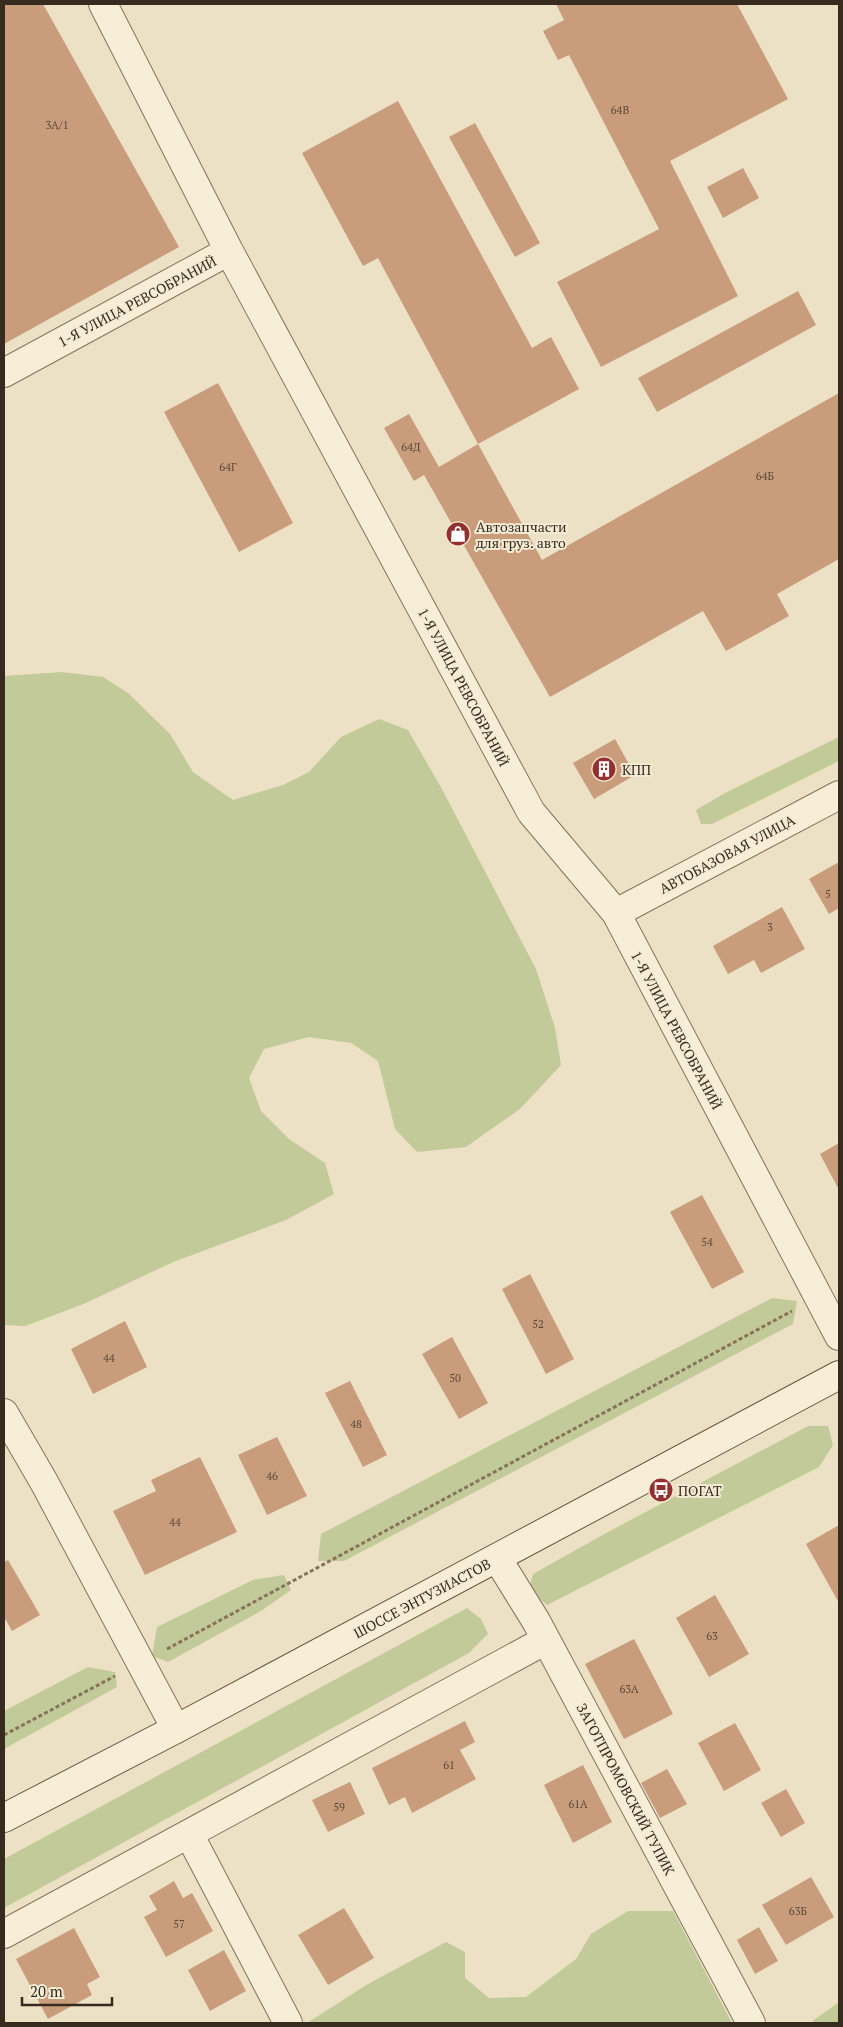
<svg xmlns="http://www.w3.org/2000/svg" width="843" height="2027" viewBox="0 0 843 2027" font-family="'PT Serif',serif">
<rect width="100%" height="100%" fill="#ece1c4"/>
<!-- green -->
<path fill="#c3ca99" d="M62,672L103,677L128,693L170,734L193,772L233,800L283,785L309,772L341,737L379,719L408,730L443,791L536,969L555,1028L561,1065L520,1109L466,1147L417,1152L395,1129L378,1061L351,1043L309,1037L264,1049L249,1078L261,1111L289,1139L325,1163L334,1194L286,1220L173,1262L86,1303L25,1326L4,1325V676Z
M839,737V761L712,824H701L696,810L725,793Z
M772,1298L797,1301L793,1324L344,1561H318L321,1534Z
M808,1426H828L833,1445L819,1467L547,1605L529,1589L533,1574L608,1532Z
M284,1575L291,1590L261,1611L168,1662L152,1656L157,1627L253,1580Z
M467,1608L481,1619L488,1634L469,1653L4,1908V1859Z
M88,1667L115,1672L117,1687L4,1749V1711Z
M628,1911H673L732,2023H307L368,1984L446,1942L465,1952V1978L489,1998L526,1997L576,1959L591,1934Z
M839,2002V2023H812L814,2020Z"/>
<!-- building -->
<path fill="#c99d7c" d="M4,4H43L179,247L4,344Z
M556,4H737L788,99L670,161L738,296L601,367L557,282L659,229L569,55L558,60L543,31L564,20Z
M398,101L532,348L551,337L579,389L478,444L542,560L839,393V559L777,594L789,616L726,651L703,611L550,697L424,475L414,481L384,428L409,414L439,467L478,444L378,258L363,266L302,153Z
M475,123L540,243L515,257L449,137Z
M743,168L759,198L723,218L707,187Z
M798,291L816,325L657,412L638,378Z
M218,383L293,523L239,552L164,412Z
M615,739L635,775L594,799L573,763Z
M839,862V908L829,914L809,879Z
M782,907L805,949L761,973L754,960L728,974L713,946Z
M839,1143V1190L820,1154Z
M702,1195L744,1272L712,1289L670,1212Z
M530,1274L574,1359L546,1374L502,1289Z
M125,1321L147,1367L93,1394L71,1349Z
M452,1337L488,1403L459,1419L422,1354Z
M350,1381L387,1455L363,1467L325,1393Z
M277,1437L307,1496L267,1515L238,1455Z
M200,1457L237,1532L145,1575L113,1511L156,1491L151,1480Z
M839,1525V1603L806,1544Z
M8,1560L40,1615L12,1631L4,1617V1562Z
M715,1595L749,1654L709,1677L676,1618Z
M634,1639L673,1714L624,1739L585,1664Z
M465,1721L475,1742L460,1750L476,1779L412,1813L405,1797L389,1805L372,1768Z
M735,1723L761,1770L724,1791L698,1743Z
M583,1765L612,1822L573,1843L544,1785Z
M667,1769L687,1804L660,1818L641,1783Z
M350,1782L365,1814L328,1832L312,1800Z
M786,1789L805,1823L781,1837L761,1803Z
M811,1877L834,1917L786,1945L762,1905Z
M174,1881L183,1898L192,1893L213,1931L166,1957L144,1917L157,1910L149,1896Z
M344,1908L374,1958L328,1985L298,1935Z
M759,1927L778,1961L755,1974L737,1940Z
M74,1928L100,1977L87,1984L92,1995L48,2019L16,1959Z
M224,1950L246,1991L210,2011L188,1970Z"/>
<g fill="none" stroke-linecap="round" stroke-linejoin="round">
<defs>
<path id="street" d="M103,4L229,251L531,812L616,913L839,1336
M4,373L229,251
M616,913L839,795
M4,1413L44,1482L176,1729
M497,1558L536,1621L751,2023
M189,1834L288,2023
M4,1934L546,1640"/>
<path id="secondary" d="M4,1818L176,1729L839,1375"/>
</defs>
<!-- street casing -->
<use href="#street" stroke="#86735b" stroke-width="30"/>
<!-- secondary casing -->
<use href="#secondary" stroke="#68543f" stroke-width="30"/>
<!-- path -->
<path stroke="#86735b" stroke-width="3" stroke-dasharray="4 2.5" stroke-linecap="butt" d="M167,1649L792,1311
M4,1735L115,1676"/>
<!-- street -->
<use href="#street" stroke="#f7eed7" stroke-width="28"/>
<!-- secondary -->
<use href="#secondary" stroke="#f7eed7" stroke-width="28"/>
</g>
<!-- icons -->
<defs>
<symbol id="shop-disc" viewBox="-11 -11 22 22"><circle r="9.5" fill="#932f2e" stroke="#f4ebd4"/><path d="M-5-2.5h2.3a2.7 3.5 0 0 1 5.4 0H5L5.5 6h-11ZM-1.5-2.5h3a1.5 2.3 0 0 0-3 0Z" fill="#fff"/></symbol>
<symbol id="building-disc" viewBox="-11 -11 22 22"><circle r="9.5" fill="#932f2e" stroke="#f4ebd4"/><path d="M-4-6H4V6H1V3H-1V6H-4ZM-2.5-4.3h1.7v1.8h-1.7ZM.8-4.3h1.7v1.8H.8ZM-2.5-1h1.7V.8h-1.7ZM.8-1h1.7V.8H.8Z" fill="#fff"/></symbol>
<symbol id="bus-disc" viewBox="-11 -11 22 22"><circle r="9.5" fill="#932f2e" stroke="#f4ebd4"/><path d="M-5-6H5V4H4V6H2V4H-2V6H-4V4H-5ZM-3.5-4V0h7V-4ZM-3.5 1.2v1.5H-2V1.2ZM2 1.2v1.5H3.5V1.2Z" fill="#fff"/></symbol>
</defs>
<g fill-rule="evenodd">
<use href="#shop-disc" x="444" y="520" width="28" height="28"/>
<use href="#building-disc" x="590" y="755" width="28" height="28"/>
<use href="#bus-disc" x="647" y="1476" width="28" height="28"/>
</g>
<g text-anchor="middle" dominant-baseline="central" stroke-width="4" stroke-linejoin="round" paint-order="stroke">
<!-- number labels -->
<g font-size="11" fill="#5c4836">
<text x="620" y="110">64В</text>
<text x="57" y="125">3А/1</text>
<text x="411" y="447">64Д</text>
<text x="228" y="467">64Г</text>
<text x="765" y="476">64Б</text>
<text x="828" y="894">5</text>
<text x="770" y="927">3</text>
<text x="707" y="1242">54</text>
<text x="538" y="1324">52</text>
<text x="109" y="1358">44</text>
<text x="455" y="1378">50</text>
<text x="356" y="1424">48</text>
<text x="272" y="1476">46</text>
<text x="175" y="1522">44</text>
<text x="712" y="1636">63</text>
<text x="629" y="1689">63А</text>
<text x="449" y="1765">61</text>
<text x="578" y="1804">61А</text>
<text x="339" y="1807">59</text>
<text x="798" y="1911">63Б</text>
<text x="179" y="1924">57</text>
</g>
<!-- street labels -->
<g font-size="14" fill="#372b1f" stroke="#f4ebd4">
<text transform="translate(137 301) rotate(-28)">1-Я УЛИЦА РЕВСОБРАНИЙ</text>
<text transform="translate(464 687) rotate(62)">1-Я УЛИЦА РЕВСОБРАНИЙ</text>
<text transform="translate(727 854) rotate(-28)">АВТОБАЗОВАЯ УЛИЦА</text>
<text transform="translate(677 1030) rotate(62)">1-Я УЛИЦА РЕВСОБРАНИЙ</text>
<text transform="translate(422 1598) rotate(-28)">ШОССЕ ЭНТУЗИАСТОВ</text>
<text transform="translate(626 1789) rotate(62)">ЗАГОТПРОМОВСКИЙ ТУПИК</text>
</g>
<!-- poi labels -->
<g font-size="14" fill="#372b1f" stroke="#f4ebd4" text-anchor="start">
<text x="476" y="526">Автозапчасти<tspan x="476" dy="16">для груз. авто</tspan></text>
<text x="622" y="769">КПП</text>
<text x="678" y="1490">ПОГАТ</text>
</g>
</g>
<!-- border -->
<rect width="843" height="2027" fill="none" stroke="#372b1f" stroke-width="10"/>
<!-- scale -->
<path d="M22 1997v8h90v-8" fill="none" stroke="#372b1f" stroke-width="2.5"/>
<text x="30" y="1997" font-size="15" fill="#372b1f" stroke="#f4ebd4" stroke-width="4" paint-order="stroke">20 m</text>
</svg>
